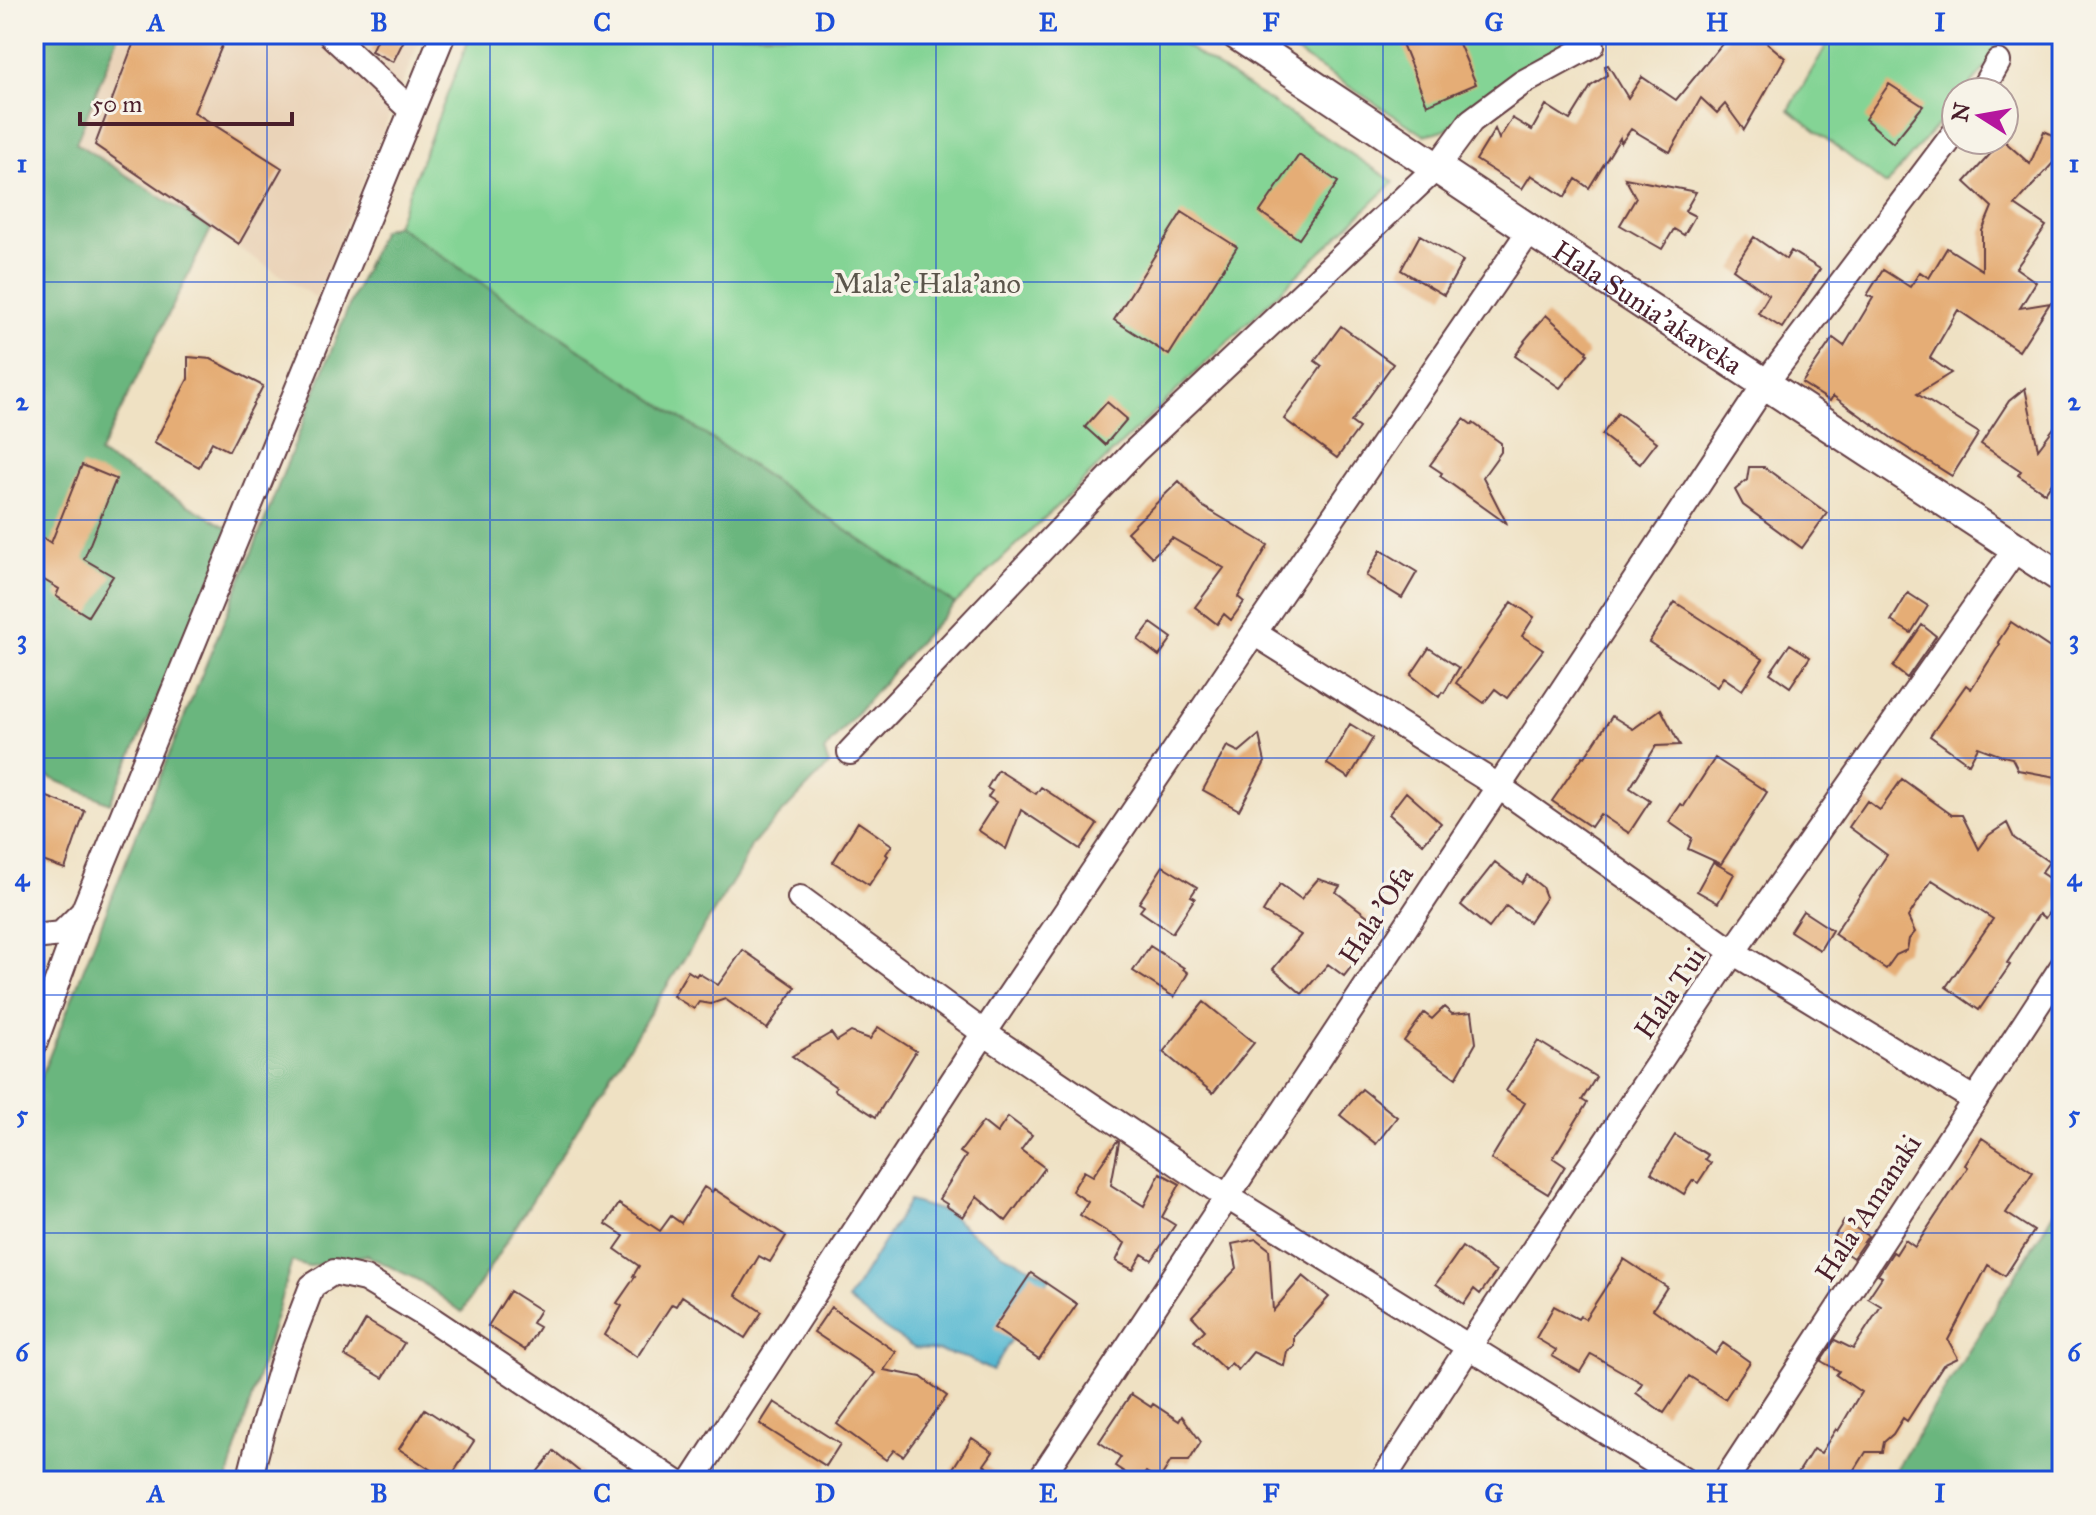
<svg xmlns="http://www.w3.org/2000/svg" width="2096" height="1515" viewBox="0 0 2096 1515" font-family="'IM FELL Great Primer',serif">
<rect width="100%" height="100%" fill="#f7f3e8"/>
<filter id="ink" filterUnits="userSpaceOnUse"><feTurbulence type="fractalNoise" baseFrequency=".0125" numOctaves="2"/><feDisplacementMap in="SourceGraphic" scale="16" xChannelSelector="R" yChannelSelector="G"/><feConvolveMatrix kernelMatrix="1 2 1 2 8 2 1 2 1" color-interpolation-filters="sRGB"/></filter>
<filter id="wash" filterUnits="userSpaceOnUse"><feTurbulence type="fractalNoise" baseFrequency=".006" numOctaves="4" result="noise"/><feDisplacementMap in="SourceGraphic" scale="32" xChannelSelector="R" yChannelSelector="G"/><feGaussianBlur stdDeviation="1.8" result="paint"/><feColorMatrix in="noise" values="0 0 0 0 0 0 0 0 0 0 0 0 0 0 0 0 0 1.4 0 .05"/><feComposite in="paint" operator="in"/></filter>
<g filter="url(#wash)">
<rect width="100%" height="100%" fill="#efe1c3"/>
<!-- built -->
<path fill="#ead3b8" d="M119,34H422L316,298L76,143Z"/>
<!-- green -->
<path fill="#84d495" stroke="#677a60" stroke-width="2" d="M471,34H1167L1394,182L955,604L396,225Z
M1268,34H1584L1534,60L1447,129L1424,135Z
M1833,34H1997L2009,40L1965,92H1956V103L1886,185L1789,110Z"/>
<!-- forest -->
<path fill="#6bb67e" stroke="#5a6a54" stroke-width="2" d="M34,34H119L76,143L211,229L99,454L233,531L110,803L34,771Z
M396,225L955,604L914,647L824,751L829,765L752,844L738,873L462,1312L420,1281L366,1255L307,1267L292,1261L227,1481H34V1095L143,818L257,540L348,308L382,230Z
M2062,1199V1481H1889Z"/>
<!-- water -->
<path fill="#53b7d1" stroke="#4e6b7e" stroke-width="2" d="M909,1201L946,1212L972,1233L1005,1255L1050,1277L992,1371L969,1359L939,1351L914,1348L882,1327L848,1300Z"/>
<g id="blocks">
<!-- building -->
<path fill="#e5ad76" d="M137,34H227L194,112L282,168L239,244L95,145Z
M379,34H407L393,62L371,51Z
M1398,34H1455L1476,84L1427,105Z
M1730,34H1757L1785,58L1744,130L1725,104L1717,113L1701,98L1670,152L1631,129L1621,143L1620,138L1589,188L1576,179L1565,197L1531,175L1522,189L1476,160L1495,129L1499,139L1512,118L1532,130L1546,105L1570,120L1591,86L1607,75L1605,66L1608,65L1628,98L1642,77L1676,100Z
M1889,84L1923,106L1893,143L1865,119Z
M2044,131L2062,139V153L2015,205L2046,226L2016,268L2036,282L2020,308L2050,303L2019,351L1958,310L1930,358L1951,373L1917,394L1979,433L1952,476L1893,439L1833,396L1830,401L1802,383L1833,338L1844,346L1873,298L1867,295L1883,270L1910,287L1920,272L1929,278L1947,248L1982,270V231L1992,207L1965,182L2003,140L2030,164Z
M1299,155L1338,182L1299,239L1260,212Z
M1625,178L1696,192L1685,211L1695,216L1684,235L1674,229L1662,249L1620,225L1636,198Z
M1182,212L1237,247L1169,355L1114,320Z
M1420,235L1463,261L1444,295L1401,270Z
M1754,237L1786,259L1791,251L1820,269L1782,328L1758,313L1769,295L1733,269Z
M1546,315L1587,351L1586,353L1588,354L1560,388L1515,356L1525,342L1524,341Z
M1341,326L1393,364L1351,422L1359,428L1337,458L1284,419L1322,366L1315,361Z
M188,357L211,359L263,386L229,451L212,442L199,467L154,443L188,379Z
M2025,388L2038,449L2062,417V467L2045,493L2018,475L2021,471L1981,444L2009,401Z
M1107,402L1127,419L1105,445L1085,427Z
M1618,413L1657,442L1640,464L1602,435Z
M1464,419L1472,425L1473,423L1501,443V452L1483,477L1507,524L1440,476L1442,473L1430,465Z
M82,465L116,479L84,559L113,576L88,616L56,596L59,589L34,574V532L51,543Z
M1749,467H1764L1827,513L1802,548L1743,505L1735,490L1747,480Z
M1179,481L1202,506L1268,545L1238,597L1244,602L1231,620L1224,614L1217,624L1195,607L1224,568L1172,538L1152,557L1127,532Z
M1381,550L1417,572L1402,598L1366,576Z
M1908,593L1928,606L1911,633L1891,621Z
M1512,602L1534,617L1522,636L1543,650L1507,698L1495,689L1484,703L1456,683Z
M1675,602L1763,659L1742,690L1723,677L1717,687L1649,642Z
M2011,622L2062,656V778L2018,770L2012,758L1999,755L1978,747L1969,764L1930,736L1966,685L1971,689L2000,644L1998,642Z
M1151,623L1172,638L1159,656L1138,640Z
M1922,625L1936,636L1907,678L1893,667Z
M1790,644L1810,657L1790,687L1770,673Z
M1429,648L1459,668L1444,693L1442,692L1439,697L1411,675Z
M1661,709L1680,745L1656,746L1630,788L1650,801L1629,833L1600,814L1591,827L1552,801L1583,756L1585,757L1612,716L1633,729Z
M1350,724L1373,738L1349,778L1327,764Z
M1259,735L1265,762L1239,810L1203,790L1227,746L1239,752Z
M1715,758L1767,792L1721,864L1688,849L1692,838L1669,822L1681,804L1684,806Z
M998,770L1036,794L1041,787L1097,824L1080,849L1021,810L1006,849L978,830L996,802L988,797L992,791L987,788Z
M1902,779L1952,815H1962L1979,849L1989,835L2007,823L2014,838L2049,862L2041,873L2062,887V893L2045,918L2039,914L2007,963L2010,965L1979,1010L1946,987L1993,919L1932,880L1908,917L1915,932L1909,939L1907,950L1896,955L1886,969L1834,934L1887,855L1849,827L1867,801L1880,810Z
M34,792L85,811L65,869L34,858Z
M1406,792L1441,823L1423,844L1389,814Z
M858,822L892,845L886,854L888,856L869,885L833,862Z
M1495,862L1522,883L1527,875L1542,887L1546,897L1529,922L1506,906L1489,928L1461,905Z
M1713,862L1734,874L1718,903L1697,891Z
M1163,866L1197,887L1191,896L1195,898L1172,933L1140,911L1144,906L1139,903Z
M1318,879L1340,886L1336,892L1382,927L1344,976L1328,964L1302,994L1273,969L1301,935L1263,912L1280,884L1301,899Z
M1803,911L1832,930L1820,950L1790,931Z
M1150,946L1184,968L1183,969L1188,973L1174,997L1133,971Z
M743,950L796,987L767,1029L725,999L711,1004L699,1002L694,1009L673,996L688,971L696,976L698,973L718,985Z
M1204,1002L1254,1043L1213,1093L1163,1052Z
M1444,1007L1452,1014L1472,1012L1476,1043L1456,1078L1404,1041L1424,1013L1432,1019Z
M878,1027L916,1051L876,1117L834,1090L836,1087L792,1056L831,1033L837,1041L851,1032L870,1039Z
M1538,1041L1596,1077L1582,1100L1587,1103L1553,1158L1565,1166L1548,1194L1491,1159L1525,1103L1506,1091Z
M1362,1089L1397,1117L1376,1144L1340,1115Z
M1008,1117L1032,1135L1021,1150L1045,1168L1006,1221L977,1196L963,1217L946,1206L947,1204L939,1199L966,1156L960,1152L983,1122L997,1133Z
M1675,1135L1708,1155L1705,1159L1711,1163L1698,1183L1693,1180L1684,1194L1651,1173Z
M1982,1138L2033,1172L2006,1213L2034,1231L2005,1276L1988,1265L1948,1340L1958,1358L1943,1365L1907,1421L1903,1418L1893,1434L1884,1442L1882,1452H1866L1848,1481H1793L1813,1449L1821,1453L1836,1429L1838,1431L1861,1392L1836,1375L1839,1371L1821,1361L1835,1340L1853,1349L1881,1306L1868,1298L1882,1277L1878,1275L1893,1252L1896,1254L1905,1240L1915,1247L1968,1167L1965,1165Z
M1117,1141L1119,1142L1111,1185L1144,1206L1160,1173L1180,1184L1162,1217L1175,1225L1152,1260L1142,1254L1133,1270L1116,1261L1125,1243L1080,1215L1088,1202L1072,1191L1084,1171L1093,1176Z
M704,1187L712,1192L714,1189L786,1236L770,1262L759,1256L736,1295L762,1312L745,1338L682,1296L676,1306L672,1304L637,1357L605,1335L622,1306L617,1303L635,1277L633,1276L639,1266L615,1249L624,1236L606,1224L619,1204L660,1231L671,1216L681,1223Z
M1844,1221L1868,1236L1853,1258L1830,1243Z
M1256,1239L1269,1249L1273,1311L1303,1276L1329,1297L1294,1336V1346L1287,1351L1284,1366L1253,1352L1238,1370L1231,1363L1225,1370L1194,1341L1205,1330L1192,1316L1237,1268L1232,1244Z
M1462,1247L1496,1272L1480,1294L1474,1289L1464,1304L1436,1284Z
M1624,1259L1667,1287L1653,1309L1715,1354L1723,1343L1750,1362L1725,1399L1689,1376L1664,1413L1636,1393L1642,1383L1591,1354L1580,1372L1552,1356L1556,1350L1536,1338L1554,1306L1578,1319L1580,1316L1585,1319Z
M1031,1273L1077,1304L1039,1359L994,1328Z
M510,1291L540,1310L532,1323L539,1327L525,1350L488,1326Z
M831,1307L896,1352L884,1370L921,1377L947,1396L903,1456L894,1450L886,1460L837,1424L875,1373L814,1332Z
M366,1320L404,1343L383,1378L345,1356Z
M1131,1394L1151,1407L1153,1404L1179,1421L1182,1416L1201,1442L1189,1461H1171L1159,1480L1146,1472L1140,1481H1138L1115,1466L1121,1457L1099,1442Z
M774,1402L840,1444L826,1466L760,1424Z
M425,1409L474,1441L448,1481L399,1449Z
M972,1438L993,1452L984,1465L1007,1481H945Z
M554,1451L591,1481H530Z"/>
</g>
</g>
<g filter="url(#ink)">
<use href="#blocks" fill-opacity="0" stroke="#633c42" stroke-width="2"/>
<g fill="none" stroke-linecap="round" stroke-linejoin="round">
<defs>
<path id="minor" d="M330,34L411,110
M1981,92L1998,62
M1254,633L1498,786L1733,952L1975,1100
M850,752L1135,451L1437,167L1471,121L1522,83L1592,45
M800,898L984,1033L1226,1196L1685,1481
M34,937L61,934L83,912L443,34
M34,1045L80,919
M249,1481L262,1430L282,1364L312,1286L334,1272L365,1279L425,1315L674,1481
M692,1481L984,1033L1254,633L1530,230
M1039,1481L1765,384L1956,131
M1382,1481L1468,1348L1733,952L2017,547
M1725,1481L2062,967"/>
<g id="tertiary">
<path id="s1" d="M1236,34L1530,230L2062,578"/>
</g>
</defs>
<!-- minor casing -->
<use href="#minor" stroke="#633c42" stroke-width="28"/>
<!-- tertiary casing -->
<use href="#tertiary" stroke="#633c42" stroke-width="34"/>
<!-- minor -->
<use href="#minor" stroke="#fff" stroke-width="24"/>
<!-- tertiary -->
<use href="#tertiary" stroke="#fff" stroke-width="30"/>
</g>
</g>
<!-- grid -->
<path fill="none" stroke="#1d4ed8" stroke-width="2" stroke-opacity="0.55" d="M267,34V1481M490,34V1481M713,34V1481M936,34V1481M1160,34V1481M1383,34V1481M1606,34V1481M1829,34V1481M34,282H2062M34,520H2062M34,758H2062M34,995H2062M34,1233H2062"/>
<g text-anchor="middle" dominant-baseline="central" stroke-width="7" stroke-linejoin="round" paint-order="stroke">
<!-- park labels -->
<g font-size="28" fill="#5b554b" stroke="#f7f3e8">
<text x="927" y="283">Mala'e Hala'ano</text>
</g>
<!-- street labels -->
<g font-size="28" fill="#4a1f2b" stroke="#f7f3e8">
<text stroke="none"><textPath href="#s1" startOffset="494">Hala Sunia'akaveka</textPath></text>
<text transform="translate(1376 915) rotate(-57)">Hala 'Ofa</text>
<text transform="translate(1670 993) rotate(-56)">Hala Tui</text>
<text transform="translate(1868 1208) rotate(-57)">Hala 'Amanaki</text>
</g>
</g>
<!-- margin -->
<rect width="2096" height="1515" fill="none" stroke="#f7f3e8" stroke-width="88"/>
<!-- north arrow -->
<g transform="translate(1980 116) rotate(281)"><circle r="38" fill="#f7f3e8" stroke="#b29e9c" stroke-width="2"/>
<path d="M0-6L14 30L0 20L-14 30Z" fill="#b5179e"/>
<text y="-12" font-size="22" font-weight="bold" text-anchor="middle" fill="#4a1f2b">N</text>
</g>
<!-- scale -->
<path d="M80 112v12h212v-12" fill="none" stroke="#4a1f2b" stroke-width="4"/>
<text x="92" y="112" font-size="24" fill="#4a1f2b" stroke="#f7f3e8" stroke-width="6" paint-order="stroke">50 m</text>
<rect x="44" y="44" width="2008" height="1427" fill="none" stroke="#1d4ed8" stroke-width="3"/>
<g font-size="26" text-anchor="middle" font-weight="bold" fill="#1d4ed8">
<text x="156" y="31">A</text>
<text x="379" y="31">B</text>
<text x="602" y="31">C</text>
<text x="825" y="31">D</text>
<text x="1048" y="31">E</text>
<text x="1271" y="31">F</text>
<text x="1494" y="31">G</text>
<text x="1717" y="31">H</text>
<text x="1940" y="31">I</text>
<text x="22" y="172">1</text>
<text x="2074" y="172">1</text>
<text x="22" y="410">2</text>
<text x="2074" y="410">2</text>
<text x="22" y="648">3</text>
<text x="2074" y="648">3</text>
<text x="22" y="886">4</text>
<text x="2074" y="886">4</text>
<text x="22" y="1123">5</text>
<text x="2074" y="1123">5</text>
<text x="22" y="1361">6</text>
<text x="2074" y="1361">6</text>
<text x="156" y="1502">A</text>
<text x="379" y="1502">B</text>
<text x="602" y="1502">C</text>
<text x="825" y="1502">D</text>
<text x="1048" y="1502">E</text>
<text x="1271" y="1502">F</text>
<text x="1494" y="1502">G</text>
<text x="1717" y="1502">H</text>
<text x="1940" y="1502">I</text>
</g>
</svg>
